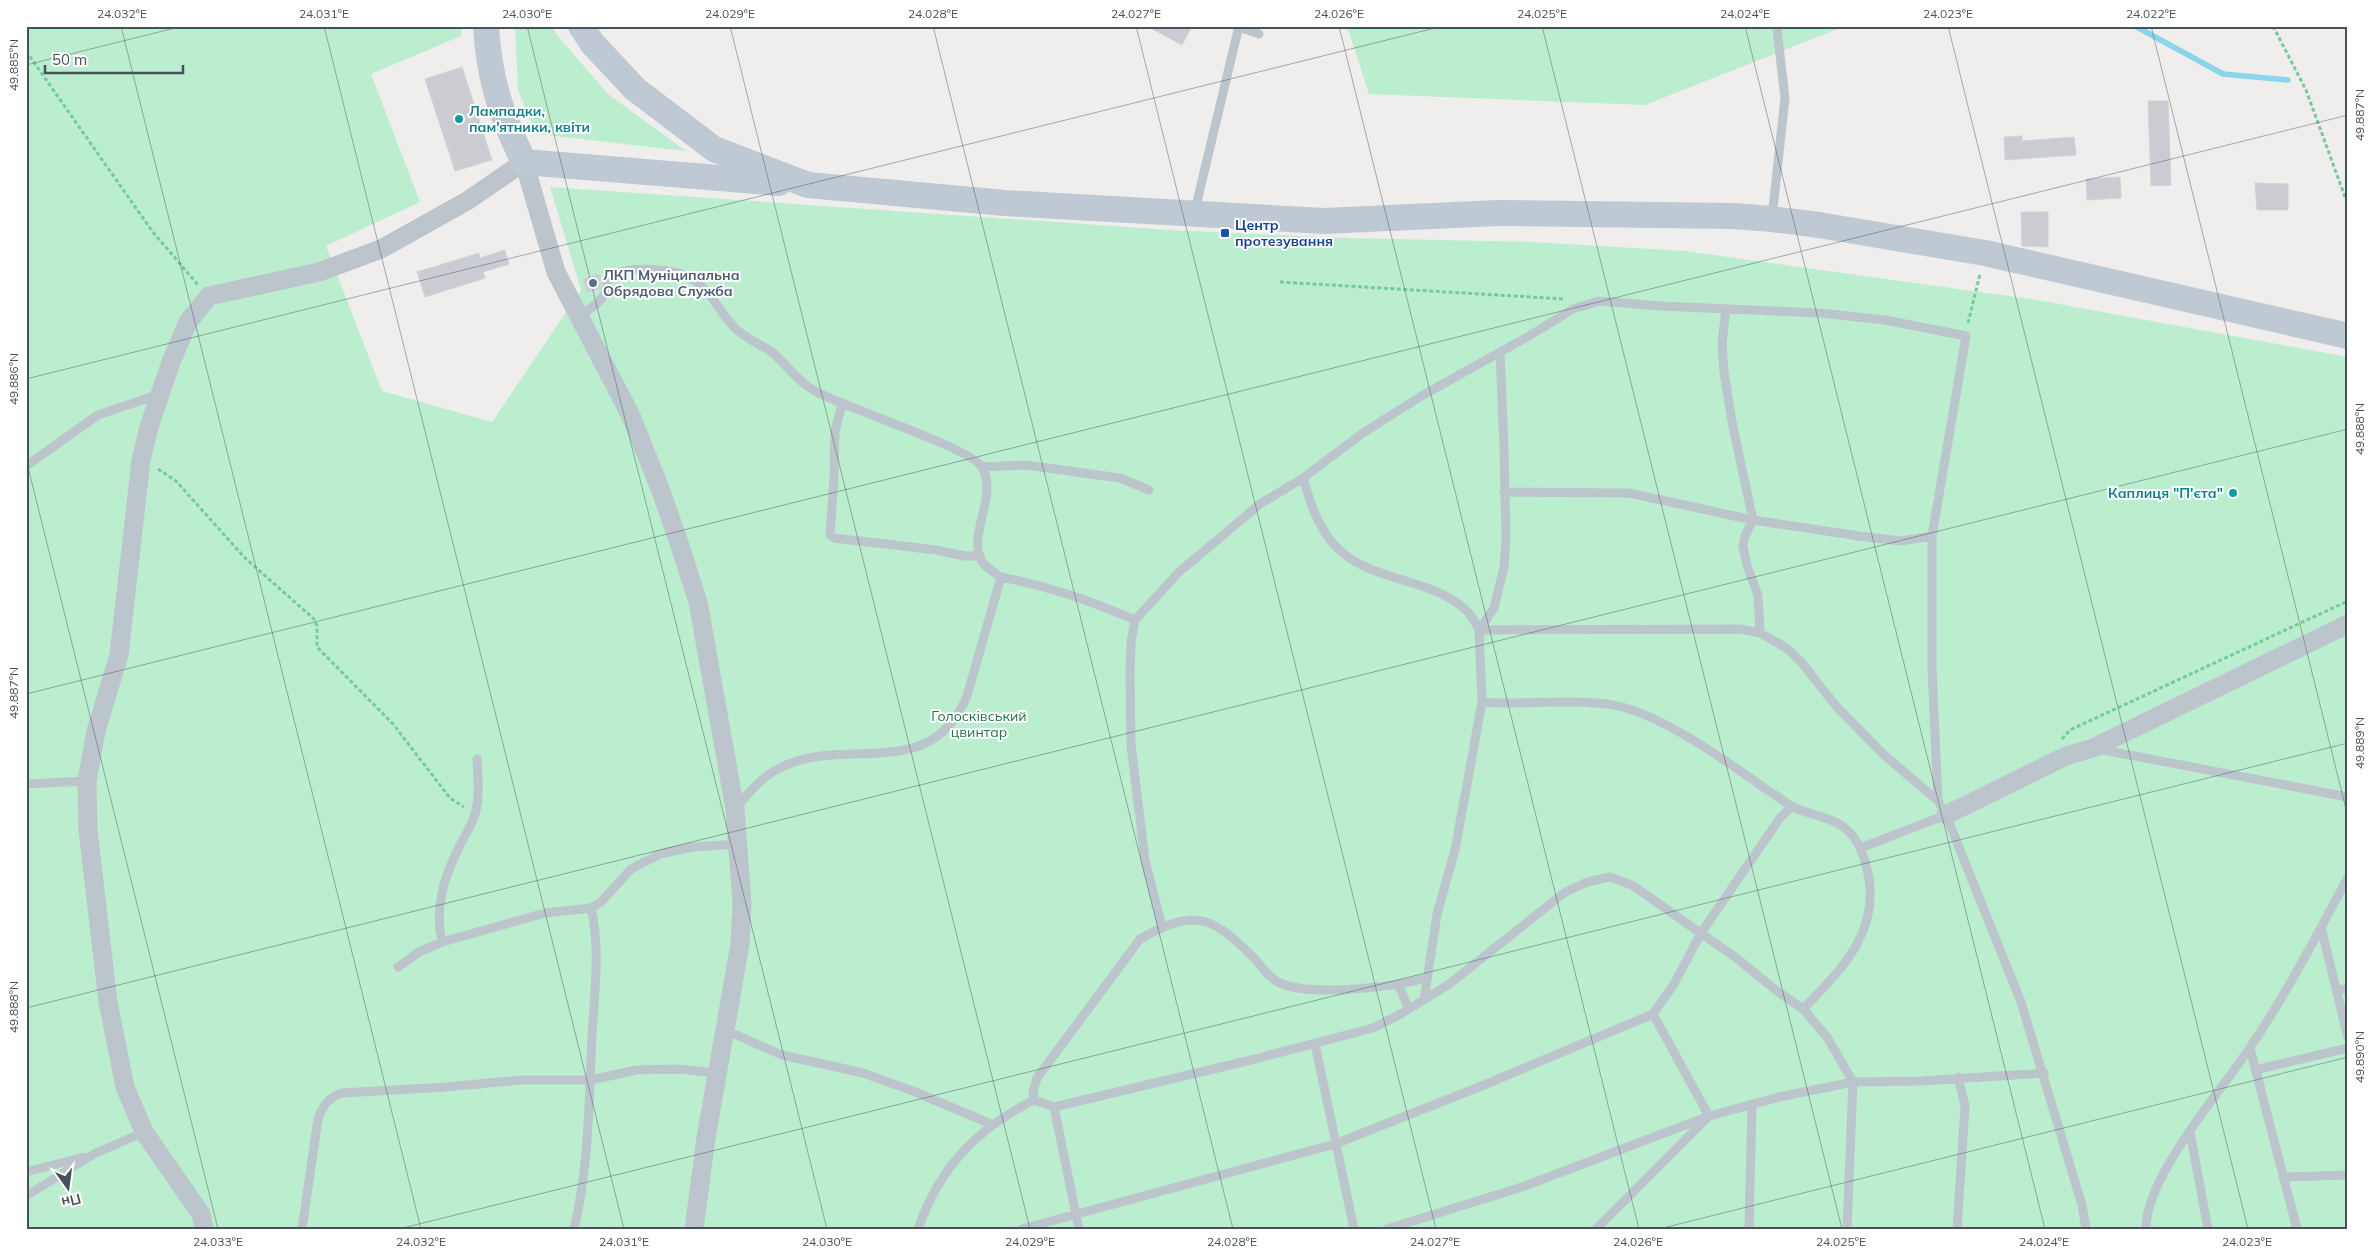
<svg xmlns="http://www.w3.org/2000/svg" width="2374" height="1255" viewBox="0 0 2374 1255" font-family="Mulish,sans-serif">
<rect width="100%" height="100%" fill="#f0eded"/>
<!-- green -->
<path fill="#bbeecf" d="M26,26H462L461,36L371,74L420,202L326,246L382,391L492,422L581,290L550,187L1170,230L1345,238L1532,242L1685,251L2037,300L2348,357V1229H26Z
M515,26H552L556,34L608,94L686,151L536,134L518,90Z
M1347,26H1845L1645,105L1369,94Z"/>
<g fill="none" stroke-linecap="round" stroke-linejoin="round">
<!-- stream -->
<path stroke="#89d6ea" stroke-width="5.5" d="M2135,26L2223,74L2288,80"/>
</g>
<!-- building -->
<path fill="#caccd2" stroke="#d1d3d9" d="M1147,26H1192L1182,45Z
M462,67L492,160L455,171L425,79Z
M2148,101H2168L2171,185L2151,186Z
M2022,136V141L2074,137L2076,155L2005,160L2004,137Z
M2120,177L2121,198L2087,200L2086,179Z
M2255,183L2288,184V210H2257Z
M2021,212H2048V247L2022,246Z
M505,250L509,264L483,272L485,278L425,297L417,272L479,253L480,258Z
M599,274L601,282L600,289L587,292L583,279Z"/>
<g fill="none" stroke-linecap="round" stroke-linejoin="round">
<!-- path -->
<path stroke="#74cba0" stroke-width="3" stroke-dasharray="4 2.5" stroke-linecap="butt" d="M2273,26L2306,90L2348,205
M26,51L152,231L198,285
M1280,282L1564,299
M1968,323L1980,274
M158,469L176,481L245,558L314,619L317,626V647L393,724L450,798L464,807
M2062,739L2070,730L2348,601"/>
<!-- lane -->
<path stroke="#bcc5cc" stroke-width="9" d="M1239,27L1259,34
M1195,210L1239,26
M1772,218L1785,98L1777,29
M1726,309L1722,343L1724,372L1732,422L1753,520L1745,536L1743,546L1747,566L1758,595L1760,633
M579,316C588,310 599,304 604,295C607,289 606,282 610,277C620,267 656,269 669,271C712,279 711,306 738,331C749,340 762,345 773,353C788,366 797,381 815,391C843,407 971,448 982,467C999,496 965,539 983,563C988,569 995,573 1001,577
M842,404L835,431L834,477L830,535L834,538L936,550L965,556H980
M26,466L98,415L160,394
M982,467L1025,465L1120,478L1149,490
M1303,478C1310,501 1316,522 1331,541C1364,584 1433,575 1469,613C1473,618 1476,624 1479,630L1740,629L1760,633L1788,649L1802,663L1836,706L1882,753L1938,801L1946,815L2021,1002L2082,1205L2086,1229
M1504,492L1629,493L1753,520L1859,536L1901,541L1932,536
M1482,702C1525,706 1582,697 1622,707C1668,719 1726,761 1766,789C1774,794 1783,801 1791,806C1810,816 1834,816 1849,832C1858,840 1863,854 1866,865C1884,928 1843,968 1803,1009
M2098,749L2348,797
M26,784L87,781
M735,809C749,793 761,777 780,768C846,734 930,785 967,696L1001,577C1052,587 1088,600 1135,620
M1860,848L1946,815
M1162,927L1145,860L1131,745L1130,672L1131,643L1135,620L1179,572L1260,504L1303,478L1363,433L1423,395L1529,336L1573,309L1599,301L1661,306L1820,313L1885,320L1966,336L1932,536V669L1938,801
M2321,927L2348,1038
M442,942C434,907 444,877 460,845C465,835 472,825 475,814C480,797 478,777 477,759
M398,967L419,952L442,942L545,913L591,908L602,901L631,869L660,854L692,847L739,844
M1398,984L1409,1009
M2336,991L2348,988
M1424,1000L1437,914L1455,850L1482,702L1479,630L1494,608L1504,567L1506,539L1504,448L1500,352
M725,1030L782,1055L863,1073L913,1091L991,1124
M1315,1044L1354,1229
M2250,1048L2297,1229
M2255,1070L2348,1048
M1034,1100L1033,1092L1037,1078L1140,939C1193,909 1210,914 1253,957C1261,965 1268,978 1280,983C1312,997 1393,987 1427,978
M1054,1107L1079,1229
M2190,1132L2208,1229
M26,1172L84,1157
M2283,1177L2348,1175
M26,1196L94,1154L144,1132
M302,1229L318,1119C323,1105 328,1098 342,1093L447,1087L520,1080H590L637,1070L676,1069L718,1073
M574,1229C589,1167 589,1100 592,1036C594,995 601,949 591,908
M918,1229C940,1167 976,1129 1034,1100L1054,1107L1251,1060L1373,1028L1399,1015L1448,985L1564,893L1587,882L1610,877L1632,885L1735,957L1777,991L1803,1009L1827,1037L1853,1082L1847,1229
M1022,1229L1335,1144L1484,1085L1653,1014L1674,984L1701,933L1780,818L1792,806
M1387,1229L1525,1186L1709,1116L1779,1097L1853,1082L1921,1081L2044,1073
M1596,1229L1709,1116L1653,1014
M1749,1229L1752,1104
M1957,1229L1965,1106L1958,1077
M2146,1229C2145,1178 2220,1092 2249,1049C2286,995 2317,935 2348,877"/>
<!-- street -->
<path stroke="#bcc5cc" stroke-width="19" d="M1946,815L2066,756L2093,748L2348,624
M204,1229L201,1214L144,1132L125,1087L108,1002L88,830L87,781L96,731L119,655L141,460L149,427L171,362L188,322L209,296L319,272L381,249L467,201L524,162L556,272L631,416L661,491L681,549L698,602L735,809L742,903L740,944L706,1138L694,1229"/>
<!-- secondary -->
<path stroke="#bec9d4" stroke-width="26" d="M486,26C489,79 501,115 524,162L779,183
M581,26L592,43L635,89L714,149L808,185L1005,203L1324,221L1498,213L1733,216L1772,219L1819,225L1985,253L2348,336"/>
</g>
<!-- ticks -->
<path fill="none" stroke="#46515a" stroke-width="1" stroke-opacity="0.45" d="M121,26L421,1229M324,26L624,1229M527,26L827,1229M730,26L1030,1229M933,26L1233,1229M1136,26L1436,1229M1339,26L1639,1229M1542,26L1842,1229M1745,26L2045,1229M1948,26L2248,1229M2151,26L2348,817M26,65L183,26M26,379L1443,26M26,459L218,1229M26,694L2348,115M26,1008L2348,429M399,1229L2348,743M1659,1229L2348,1057"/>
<!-- markers -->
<g fill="#0f9aa8" stroke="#fff" stroke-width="2">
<circle cx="459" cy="119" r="5"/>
<circle cx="2233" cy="493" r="5"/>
</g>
<rect fill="#1a4fb4" stroke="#fff" stroke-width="2" x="1220" y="228" width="10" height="10" rx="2.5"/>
<circle fill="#5c6f8a" stroke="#fff" stroke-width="2" cx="593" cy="283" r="5"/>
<g text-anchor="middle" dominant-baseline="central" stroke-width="4" stroke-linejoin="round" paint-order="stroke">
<!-- culture labels -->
<g font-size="14" font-weight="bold" fill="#0d838f" stroke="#fff" text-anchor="start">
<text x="469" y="111">Лампадки,<tspan x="469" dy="16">пам'ятники, квіти</tspan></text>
<text x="2223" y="493" text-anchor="end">Каплиця "П'єта"</text>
</g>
<!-- transit labels -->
<g font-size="14" font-weight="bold" fill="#164399" stroke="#fff" text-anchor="start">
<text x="1235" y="225">Центр<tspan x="1235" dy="16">протезування</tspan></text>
</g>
<!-- service labels -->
<g font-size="14" font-weight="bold" fill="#4e5e75" stroke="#fff" text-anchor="start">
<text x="603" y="275">ЛКП Муніципальна<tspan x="603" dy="16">Обрядова Служба</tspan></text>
</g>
<!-- park labels -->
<g font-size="14" fill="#187a48" stroke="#fff">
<text x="979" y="716">Голосківський<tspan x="979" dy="16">цвинтар</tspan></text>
</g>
</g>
<!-- border -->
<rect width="2374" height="1255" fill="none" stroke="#ffffff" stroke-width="55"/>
<!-- north arrow -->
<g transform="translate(68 1188) rotate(166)" stroke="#ffffff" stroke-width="4" paint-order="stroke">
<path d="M0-4L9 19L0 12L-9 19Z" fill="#46515a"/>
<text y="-8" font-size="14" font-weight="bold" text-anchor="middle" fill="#46515a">Пн</text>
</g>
<!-- scale -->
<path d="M45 65v8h138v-8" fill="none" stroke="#46515a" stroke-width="2.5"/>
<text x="52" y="65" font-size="15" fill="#46515a" stroke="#ffffff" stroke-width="4" paint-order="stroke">50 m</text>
<rect x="28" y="28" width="2318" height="1200" fill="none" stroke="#46515a" stroke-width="2"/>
<g font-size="12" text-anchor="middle" fill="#46515a">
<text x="122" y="18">24.032°E</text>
<text x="324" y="18">24.031°E</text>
<text x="527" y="18">24.030°E</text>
<text x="730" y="18">24.029°E</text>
<text x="933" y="18">24.028°E</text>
<text x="1136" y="18">24.027°E</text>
<text x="1339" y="18">24.026°E</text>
<text x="1542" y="18">24.025°E</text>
<text x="1745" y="18">24.024°E</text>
<text x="1948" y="18">24.023°E</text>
<text x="2151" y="18">24.022°E</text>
<text transform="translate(14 65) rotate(-90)" y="4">49.885°N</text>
<text transform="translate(2360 115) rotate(-90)" y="4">49.887°N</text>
<text transform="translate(14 379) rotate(-90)" y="4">49.886°N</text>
<text transform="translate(2360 429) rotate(-90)" y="4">49.888°N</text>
<text transform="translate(14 693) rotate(-90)" y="4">49.887°N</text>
<text transform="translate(2360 743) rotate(-90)" y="4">49.889°N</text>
<text transform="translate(14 1007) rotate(-90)" y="4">49.888°N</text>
<text transform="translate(2360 1057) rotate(-90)" y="4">49.890°N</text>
<text x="218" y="1246">24.033°E</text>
<text x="421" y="1246">24.032°E</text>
<text x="624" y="1246">24.031°E</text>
<text x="827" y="1246">24.030°E</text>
<text x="1030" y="1246">24.029°E</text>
<text x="1232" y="1246">24.028°E</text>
<text x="1435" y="1246">24.027°E</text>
<text x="1638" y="1246">24.026°E</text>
<text x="1841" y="1246">24.025°E</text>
<text x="2044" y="1246">24.024°E</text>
<text x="2247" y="1246">24.023°E</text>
</g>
</svg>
